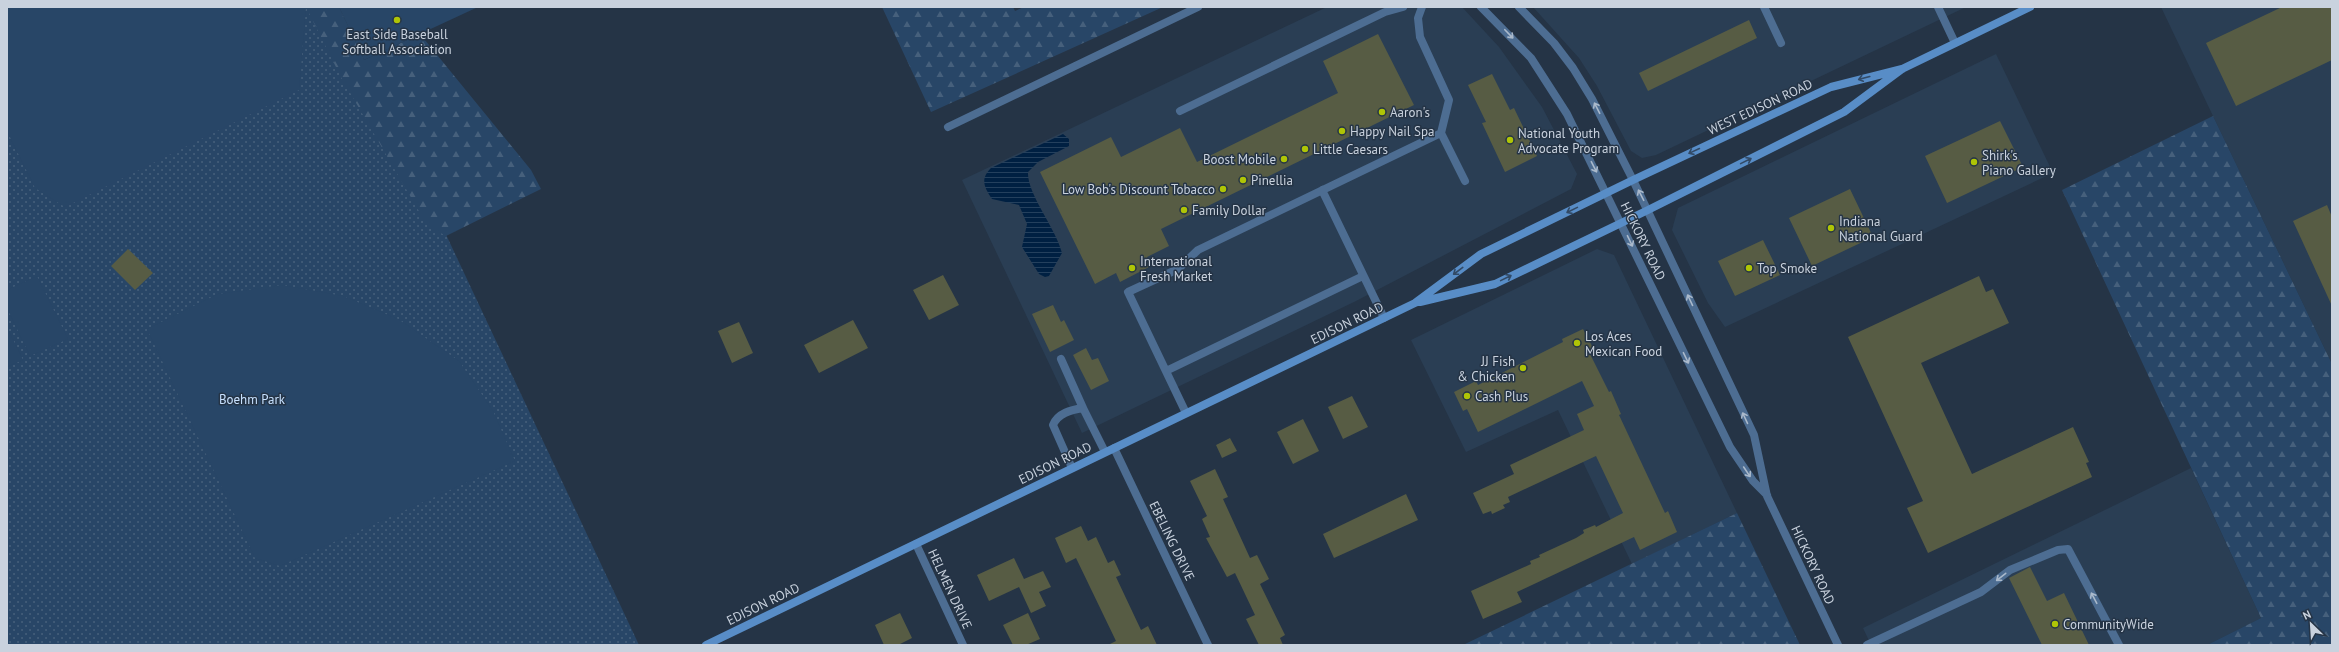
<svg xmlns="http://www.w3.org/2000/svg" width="2339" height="652" viewBox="0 0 2339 652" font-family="'PT Sans',sans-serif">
<defs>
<pattern id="grass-dots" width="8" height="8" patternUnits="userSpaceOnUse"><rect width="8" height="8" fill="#284667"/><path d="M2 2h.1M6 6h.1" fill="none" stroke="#46607c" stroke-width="1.8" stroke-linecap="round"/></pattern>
<pattern id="forest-firs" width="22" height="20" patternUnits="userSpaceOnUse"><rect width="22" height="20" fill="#284667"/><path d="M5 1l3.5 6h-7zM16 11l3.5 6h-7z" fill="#46607c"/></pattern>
<pattern id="water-rules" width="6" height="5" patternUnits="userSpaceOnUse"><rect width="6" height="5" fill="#002042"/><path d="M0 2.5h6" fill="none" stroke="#24405d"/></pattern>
</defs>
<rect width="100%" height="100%" fill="#253446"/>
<!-- built -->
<path fill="#2a3e54" d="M1327,7H1462L1499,47L1542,107L1577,174L1571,189L1356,301L1082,433L962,180Z
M1533,7H1966L1656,155L1642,158L1631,151L1597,86L1579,58Z
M2161,7H2332V364L2213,116Z
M1996,54L2053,173L1725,327L1708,303L1672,230L1678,208Z
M1597,249L1614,255L1737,513L1632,564L1558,410L1466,452L1411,340Z
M2191,468L2261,618L2207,645H1871L1863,628Z"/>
<!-- grass -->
<path fill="url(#grass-dots)" d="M7,7H339L639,645H7Z"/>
<!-- forest -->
<path fill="url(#forest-firs)" d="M306,7H339L364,60L420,34L531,170L541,189L446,236L427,225L341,77Z
M882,7H1013L1015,11L1024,7H1163L931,112Z
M2213,116L2332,364V645H2207L2261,618L2062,190Z
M1737,513L1800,645H1463Z"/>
<!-- pitch -->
<path fill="#284667" d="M7,7H306L299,90L65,207L35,188L7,131Z
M339,7H478L364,60Z
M37,276L68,339L30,356L7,308V290Z
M282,285L343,296L398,319L459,361L493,411L515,461L280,566L255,558L147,329L218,294Z
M7,327L23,360L7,367Z"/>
<!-- water -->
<path fill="url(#water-rules)" d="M1063,134L1069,139V146L1038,162L1028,172C1027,194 1056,228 1062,253L1049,276L1045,277L1039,274L1022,247L1027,224L1019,205L992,199C984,187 980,179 991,168Z"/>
<!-- building -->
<path fill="#575c44" d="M2282,7H2332V60L2236,106L2206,43Z
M1749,20L1757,38L1648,91L1639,73Z
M1378,34L1414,105L1161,229L1169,246L1147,257L1151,266L1120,282L1116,273L1095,284L1040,172L1111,137L1121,157L1180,128L1197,162L1338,93L1323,61Z
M1492,74L1510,110L1514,108L1537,156L1505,172L1482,123L1486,122L1468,85Z
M2000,121L2023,167L1947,203L1925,156Z
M1850,189L1873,237L1812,266L1789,218Z
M2327,205L2332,217V306L2293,221Z
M1763,240L1780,275L1735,296L1718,261Z
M128,249L153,273L135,290L111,266Z
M943,275L959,305L929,320L913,290Z
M1979,276L1986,292L1993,289L2009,323L1921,363L1972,474L2073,427L2089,462L2086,463L2092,477L1928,553L1907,508L1923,501L1848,337Z
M1053,305L1061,322L1064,320L1074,340L1050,352L1032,314Z
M853,320L868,348L819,373L804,345Z
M739,322L753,353L732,363L718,331Z
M1583,329L1593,348L1588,350L1609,392L1611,391L1621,414L1619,415L1665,513L1668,511L1677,532L1640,550L1634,537L1517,592L1522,602L1483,619L1471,591L1531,564L1530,561L1540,557L1539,555L1576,538L1584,533L1583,530L1595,525L1596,527L1623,513L1596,456L1508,497L1510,502L1503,505L1505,508L1492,514L1491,511L1483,514L1473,493L1514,474L1510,465L1584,430L1577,414L1594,406L1582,381L1478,432L1467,409L1463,411L1454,392L1476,381L1478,385L1563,342L1562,339Z
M1086,348L1092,360L1098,358L1109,381L1091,390L1073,355Z
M1352,396L1368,427L1343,439L1328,407Z
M1303,419L1319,451L1293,464L1277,432Z
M1230,438L1237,451L1222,458L1216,445Z
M1215,469L1228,497L1223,499L1250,558L1257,555L1269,579L1260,584L1285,635L1280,638L1283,645H1259L1246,619L1255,615L1235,573L1227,577L1206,538L1210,537L1202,519L1207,516L1190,481Z
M1406,494L1418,520L1334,558L1323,534Z
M1081,526L1088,541L1096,537L1108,563L1114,560L1121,575L1116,577L1141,630L1148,626L1157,645H1108L1116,641L1076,558L1066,563L1055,538Z
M1014,558L1024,579L1043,571L1051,587L1039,592L1046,606L1031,613L1019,587L989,601L977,575Z
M2030,567L2047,601L2064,593L2089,645H2042L2009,578Z
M900,613L912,638L898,645H884L875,625Z
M1028,613L1040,639L1026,645H1013L1003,625Z"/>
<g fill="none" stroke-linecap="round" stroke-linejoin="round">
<!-- service -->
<path stroke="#4d6d92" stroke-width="8" d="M1764,7L1781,43
M1938,7L1955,43
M1180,111L1385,12L1403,7
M948,127L1198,7
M1441,133L1465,181
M1322,190L1384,318
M1061,359L1083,408
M1166,371L1363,276
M1186,413L1128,292L1178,269L1198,250L1441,133L1449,100L1420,37L1418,18L1422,7
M1072,468L1053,425C1058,413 1071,410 1083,408L1105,452
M1867,645L1981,592L2010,570L2058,550L2068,549L2119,645"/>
<!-- minor -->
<path stroke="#4d6d92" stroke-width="8" d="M1114,448L1208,645
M916,544L963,645"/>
<!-- tertiary -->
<path stroke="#4d6d92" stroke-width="8" d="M1481,7L1531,58L1567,114L1730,447L1753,481L1767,495
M1519,7L1554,43L1573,68L1592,99L1633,180L1754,435L1767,496L1838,645"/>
<!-- secondary -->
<path stroke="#588dc7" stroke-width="8" d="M1420,302L1495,284L1648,210L1844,112L1902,69L2030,7
M706,645L1415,303L1481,254L1633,180L1831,87L1902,69"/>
</g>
<!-- one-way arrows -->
<defs><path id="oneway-shaft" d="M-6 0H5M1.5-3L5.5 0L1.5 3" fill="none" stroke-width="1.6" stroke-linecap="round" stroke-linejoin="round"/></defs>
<g stroke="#aab9cb">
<use href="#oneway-shaft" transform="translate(1509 34) rotate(46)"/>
<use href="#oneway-shaft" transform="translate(1597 108) rotate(-117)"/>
<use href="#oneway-shaft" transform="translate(1594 167) rotate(63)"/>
<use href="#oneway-shaft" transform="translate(1641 195) rotate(-117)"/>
<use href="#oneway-shaft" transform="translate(1630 241) rotate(64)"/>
<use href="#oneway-shaft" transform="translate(1690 300) rotate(-115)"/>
<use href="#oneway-shaft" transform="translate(1686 358) rotate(64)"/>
<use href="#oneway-shaft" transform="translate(1745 418) rotate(-115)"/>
<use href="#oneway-shaft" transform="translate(1747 472) rotate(56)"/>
<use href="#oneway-shaft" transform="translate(2001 577) rotate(142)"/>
<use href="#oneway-shaft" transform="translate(2094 598) rotate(-118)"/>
</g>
<g stroke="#324a66">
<use href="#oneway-shaft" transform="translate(1864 78) rotate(165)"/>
<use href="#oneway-shaft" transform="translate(1694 151) rotate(155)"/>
<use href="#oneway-shaft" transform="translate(1746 161) rotate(-26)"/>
<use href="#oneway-shaft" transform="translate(1572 210) rotate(154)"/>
<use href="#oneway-shaft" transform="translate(1458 271) rotate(143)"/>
<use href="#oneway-shaft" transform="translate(1506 278) rotate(-26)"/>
</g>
<!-- markers -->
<g fill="#afc506" stroke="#253446" stroke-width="1.5">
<circle cx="397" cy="20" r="4"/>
<circle cx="1382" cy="112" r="4"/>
<circle cx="1342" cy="131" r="4"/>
<circle cx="1510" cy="140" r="4"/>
<circle cx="1305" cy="149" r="4"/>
<circle cx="1284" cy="159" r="4"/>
<circle cx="1974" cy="162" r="4"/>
<circle cx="1243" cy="180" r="4"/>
<circle cx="1223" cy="189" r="4"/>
<circle cx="1184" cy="210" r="4"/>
<circle cx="1831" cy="228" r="4"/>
<circle cx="1132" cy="268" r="4"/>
<circle cx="1749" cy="268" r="4"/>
<circle cx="1577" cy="343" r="4"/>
<circle cx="1523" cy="368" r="4"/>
<circle cx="1467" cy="396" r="4"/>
<circle cx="2055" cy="624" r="4"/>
</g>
<g text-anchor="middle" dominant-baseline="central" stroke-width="3" stroke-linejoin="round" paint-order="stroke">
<!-- poi labels -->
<g font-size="13" fill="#c9d2de" stroke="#253446" text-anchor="start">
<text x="397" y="34" text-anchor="middle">East Side Baseball<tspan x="397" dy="15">Softball Association</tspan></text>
<text x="1390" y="112">Aaron's</text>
<text x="1350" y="131">Happy Nail Spa</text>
<text x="1518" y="133">National Youth<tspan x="1518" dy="15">Advocate Program</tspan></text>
<text x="1313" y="149">Little Caesars</text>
<text x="1982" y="155">Shirk's<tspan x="1982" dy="15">Piano Gallery</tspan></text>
<text x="1276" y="159" text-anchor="end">Boost Mobile</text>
<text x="1251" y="180">Pinellia</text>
<text x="1215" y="189" text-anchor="end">Low Bob's Discount Tobacco</text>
<text x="1192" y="210">Family Dollar</text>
<text x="1839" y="221">Indiana<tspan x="1839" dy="15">National Guard</tspan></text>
<text x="1140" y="261">International<tspan x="1140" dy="15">Fresh Market</tspan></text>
<text x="1757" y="268">Top Smoke</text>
<text x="1585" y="336">Los Aces<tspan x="1585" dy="15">Mexican Food</tspan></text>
<text x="1515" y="361" text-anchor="end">JJ Fish<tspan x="1515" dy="15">&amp; Chicken</tspan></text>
<text x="1475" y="396">Cash Plus</text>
<text x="2063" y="624">CommunityWide</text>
</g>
<!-- street labels -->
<g font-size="13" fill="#c9d2de" stroke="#253446">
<text transform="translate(1760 107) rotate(-25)">WEST EDISON ROAD</text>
<text transform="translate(1643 241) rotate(64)">HICKORY ROAD</text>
<text transform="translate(1347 323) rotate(-26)">EDISON ROAD</text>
<text transform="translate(1055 463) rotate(-26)">EDISON ROAD</text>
<text transform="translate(1172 541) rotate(64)">EBELING DRIVE</text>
<text transform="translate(1813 565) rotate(65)">HICKORY ROAD</text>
<text transform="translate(950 589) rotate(65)">HELMEN DRIVE</text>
<text transform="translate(763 604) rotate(-26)">EDISON ROAD</text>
</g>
<!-- park labels -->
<g font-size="13" fill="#c6e0fe" stroke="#253446">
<text x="252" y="399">Boehm Park</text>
</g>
</g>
<!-- border -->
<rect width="2339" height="652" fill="none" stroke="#c9d2de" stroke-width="16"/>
<!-- north arrow -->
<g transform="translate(2311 624) rotate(335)" stroke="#253446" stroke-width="3" paint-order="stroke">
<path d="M0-3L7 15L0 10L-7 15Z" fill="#c9d2de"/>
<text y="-6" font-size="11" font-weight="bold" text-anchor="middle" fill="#c9d2de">N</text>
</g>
</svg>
